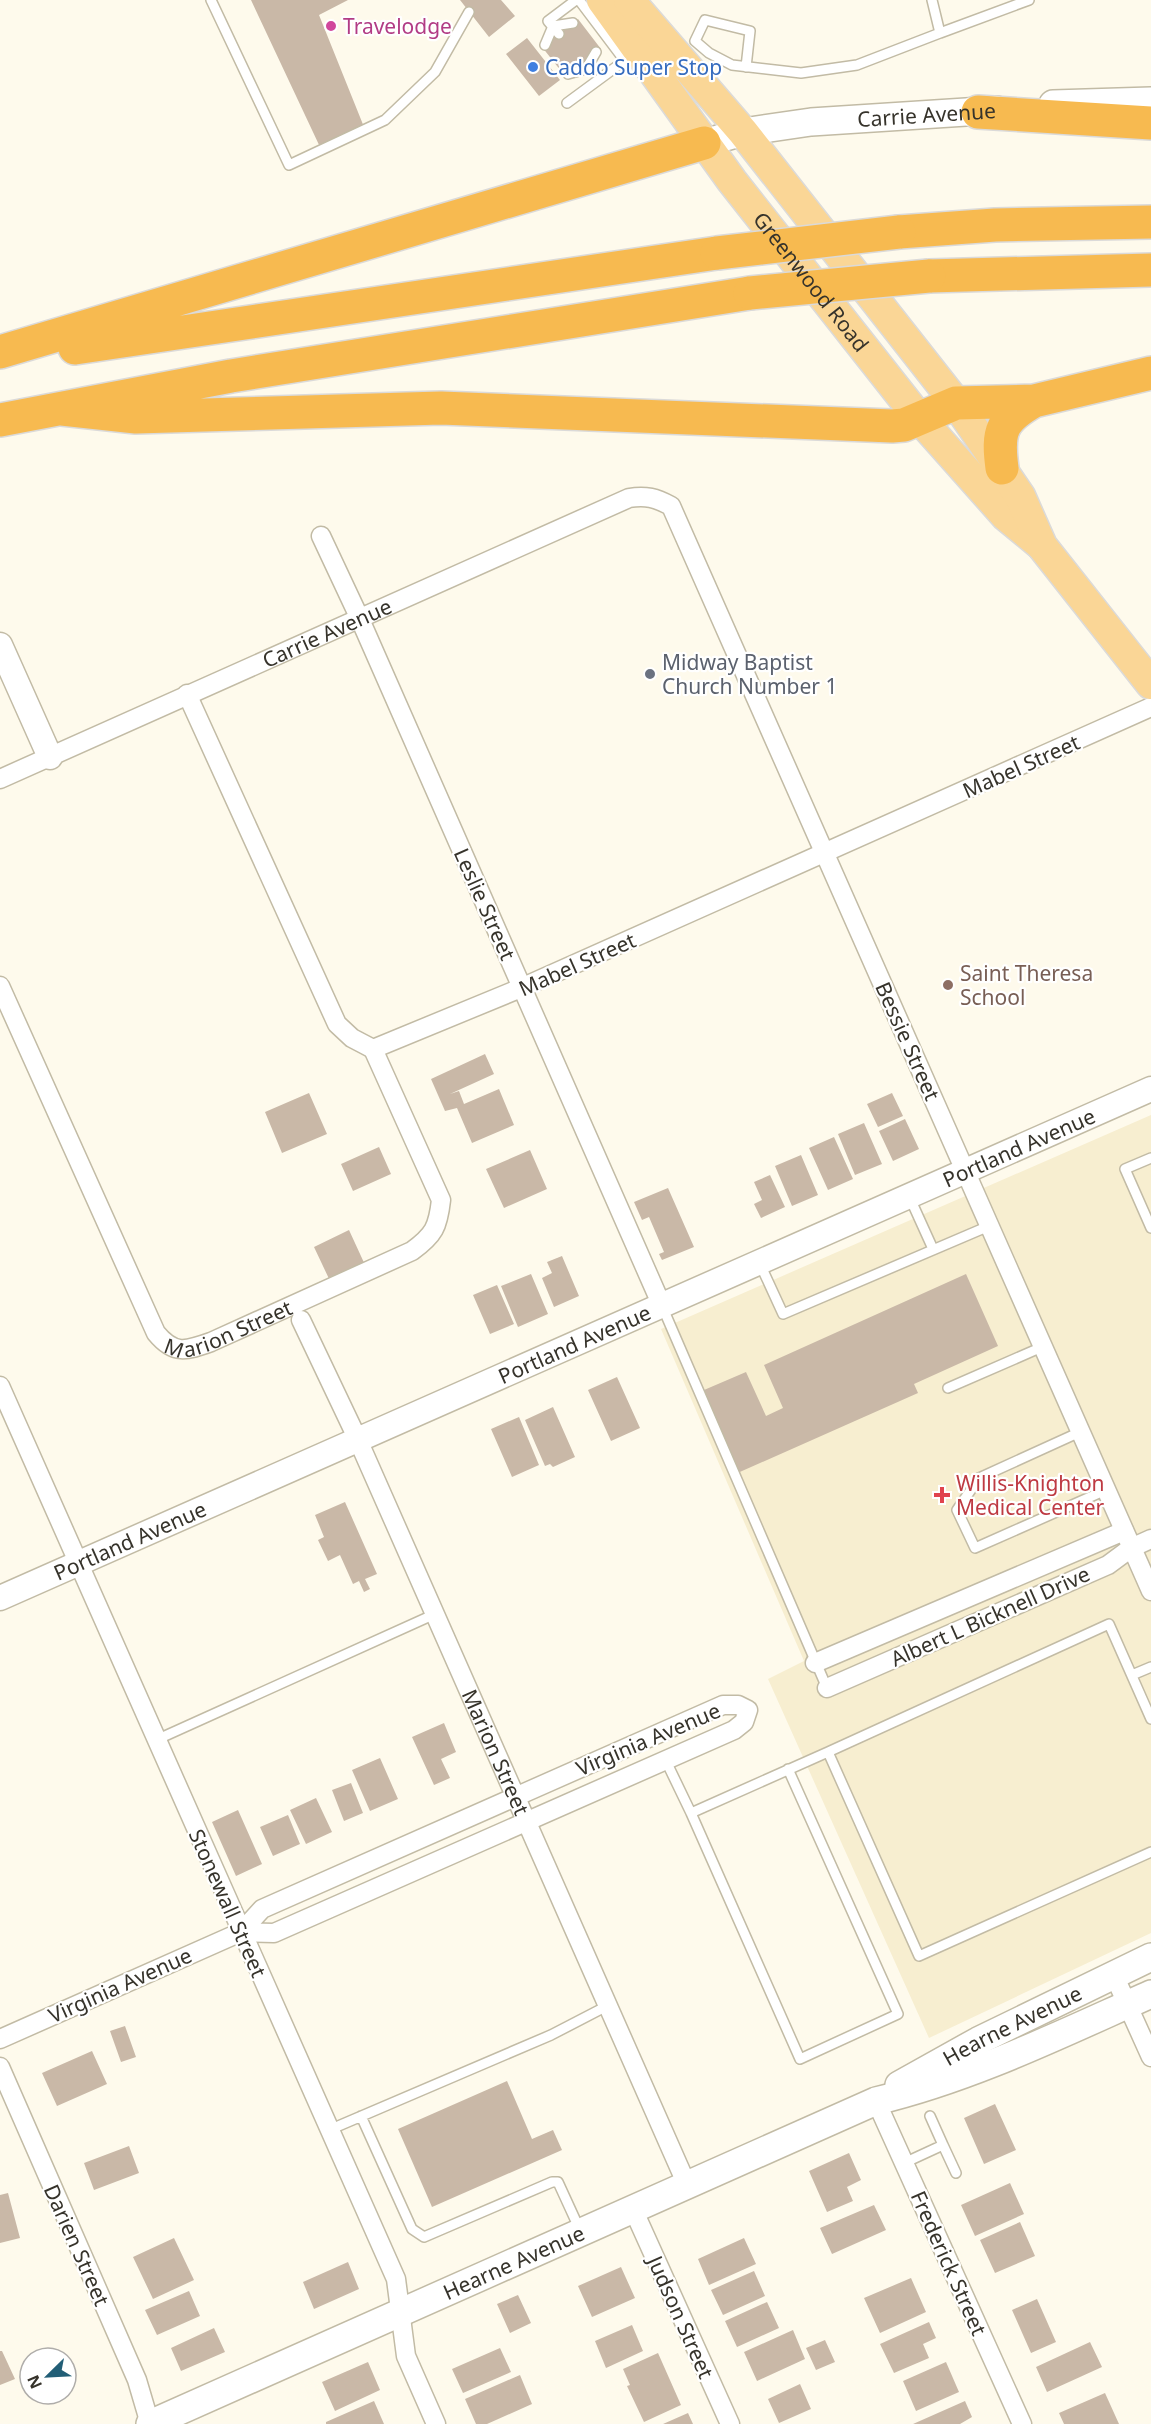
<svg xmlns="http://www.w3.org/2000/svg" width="1151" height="2424" viewBox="0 0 1151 2424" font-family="'Noto Sans',sans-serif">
<rect width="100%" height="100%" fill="#fefaec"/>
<!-- built -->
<path fill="#f7eed0" d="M1151,1115V1933L929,2038L768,1679L804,1661L661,1329Z"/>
<!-- building -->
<path fill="#c9b8a7" d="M251,0H348L319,15L364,127L320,147Z
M460,0H501L515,16L489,37Z
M578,19L601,49L565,76L542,47Z
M527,38L560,80L539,96L506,54Z
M485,1054L494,1074L450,1094L459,1091L464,1104L499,1089L514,1125L472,1143L457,1108L445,1111L431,1079Z
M309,1093L327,1134L282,1153L265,1112Z
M892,1093L903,1116L878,1127L867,1104Z
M905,1119L919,1149L893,1161L879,1131Z
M864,1123L882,1164L855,1175L838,1134Z
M834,1137L853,1179L828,1190L809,1148Z
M379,1147L391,1174L353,1191L341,1164Z
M530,1150L547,1189L504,1208L486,1169Z
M801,1155L818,1195L792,1206L775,1166Z
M770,1175L785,1207L761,1218L754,1204L762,1200L754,1182Z
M668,1188L694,1247L662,1260L659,1254L664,1252L649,1217L642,1220L634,1202Z
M349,1230L366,1267L331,1283L314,1247Z
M562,1256L579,1296L554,1307L542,1278L552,1273L547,1262Z
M531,1274L548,1314L518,1327L501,1286Z
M966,1274L998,1346L914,1384L918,1393L733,1475L697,1393L746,1372L766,1416L783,1408L764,1365Z
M497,1285L514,1324L490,1334L473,1295Z
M617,1377L640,1428L611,1441L588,1390Z
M553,1407L575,1457L553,1467L550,1464L545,1466L525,1420Z
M519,1417L539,1465L512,1477L491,1429Z
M345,1502L377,1574L365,1579L370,1589L364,1592L359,1581L353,1584L340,1555L328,1561L318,1540L324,1537L315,1515Z
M444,1723L456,1752L441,1759L450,1778L434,1785L412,1737Z
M380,1758L398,1799L370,1811L352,1770Z
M351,1783L363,1813L344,1821L332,1790Z
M316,1798L332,1832L306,1844L290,1810Z
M238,1810L262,1864L236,1876L212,1822Z
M288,1815L300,1844L273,1856L260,1827Z
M125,2026L136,2057L121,2062L110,2031Z
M92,2051L107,2084L57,2106L42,2073Z
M507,2081L532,2139L553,2130L562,2150L432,2207L398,2129Z
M995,2104L1016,2150L984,2164L964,2118Z
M129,2146L139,2173L94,2190L84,2163Z
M849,2153L861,2180L847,2187L853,2201L827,2212L809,2171Z
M1010,2183L1024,2214L975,2236L961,2205Z
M8,2193L20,2238L0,2243V2195Z
M874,2205L886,2230L832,2254L820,2228Z
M1020,2222L1035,2256L995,2273L980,2240Z
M174,2238L194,2280L153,2299L133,2257Z
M744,2238L756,2264L709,2285L698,2259Z
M348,2262L359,2289L314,2309L303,2282Z
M621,2267L635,2298L592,2317L578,2286Z
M754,2271L765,2296L723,2315L711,2290Z
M911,2278L926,2312L880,2333L864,2298Z
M189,2291L200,2316L157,2335L145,2310Z
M518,2295L531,2323L510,2333L497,2304Z
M1037,2299L1056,2342L1031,2353L1012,2310Z
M767,2302L779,2328L737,2347L725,2321Z
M929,2322L936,2338L923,2344L929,2358L894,2373L880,2344Z
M632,2325L643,2351L606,2368L595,2341Z
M214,2328L225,2352L181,2371L171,2348Z
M793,2330L805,2359L757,2381L744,2352Z
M825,2340L835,2362L816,2370L806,2348Z
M1090,2342L1102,2367L1047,2392L1036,2367Z
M500,2348L511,2372L463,2393L452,2369Z
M0,2351H2L15,2379L0,2385Z
M658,2353L681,2405L644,2422L627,2386L630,2385L623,2369Z
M368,2362L380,2390L335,2411L322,2382Z
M946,2362L959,2392L916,2411L903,2381Z
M520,2375L532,2404L487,2424H476L465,2399Z
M800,2384L811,2409L779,2423L768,2399Z
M1105,2393L1119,2424H1064L1059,2413Z
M374,2401L384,2424H326V2422Z
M965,2401L972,2417L960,2424H913Z
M688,2413L693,2424H663Z"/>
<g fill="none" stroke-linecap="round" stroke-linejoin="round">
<defs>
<path id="service" d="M211,0L289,165L385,120L435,72L469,12
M579,0L625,61
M932,0L940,33L1029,0
M559,34L548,21L576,0
M545,45L553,26L573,23
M746,67L750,31L705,20L695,41L709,53L732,65L801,73L857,65L940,33
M568,74L586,69L596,52
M567,103L635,53
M1151,1158L1125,1169L1151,1228
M909,1196L933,1249
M760,1264L783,1314L989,1226
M662,1306L827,1688
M948,1388L1042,1347
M1080,1432L979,1478L957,1510L975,1548L1106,1490
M1132,1675L1151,1667
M1151,1719L1109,1624L828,1752L919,1956L1151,1852
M156,1740L435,1614
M665,1759L691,1813
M788,1769L898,2014L800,2059L691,1813L828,1752
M361,2116L412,2229L424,2237L552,2182H558L580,2230
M329,2130L551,2035L607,2006
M943,2145L956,2173
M904,2163L943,2145L930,2116"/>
<g id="minor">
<path d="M321,536L359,617L662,1306"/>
<path d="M187,694L337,1024L352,1038L373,1049L521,988L1151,707"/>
<path id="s1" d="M0,779L629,498C646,495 656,498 671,506L1151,1591"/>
<path id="s2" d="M0,986L156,1333C174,1355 186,1351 211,1342L412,1251C434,1235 438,1227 441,1200L373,1049"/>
<path id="s3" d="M301,1320L358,1440L687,2185"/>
<path d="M0,1386L396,2279L406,2356L436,2424"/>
<path d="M815,1663L1124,1531"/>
<path d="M827,1688L1108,1565L1131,1548L1151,1539"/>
<path d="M1114,1975L1151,2057"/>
<path d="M0,2039L241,1932L262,1909L723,1705H738L748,1710L744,1722L734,1730L274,1933L241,1932"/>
<path d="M0,2067L137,2380L150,2424"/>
<path d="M876,2101L1022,2424"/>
<path d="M633,2209L730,2424"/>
</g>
<g id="tertiary">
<path d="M0,645L50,757"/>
<path id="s4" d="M0,1598L1151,1089"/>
</g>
<g id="secondary">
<path d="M1053,104L1151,101"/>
<path id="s5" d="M704,143L743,132L811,122L997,110"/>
<path id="s6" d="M899,2085L978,2041L1151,1957"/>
<path id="s7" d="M150,2424L876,2101C972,2078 1061,2034 1151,1994"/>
</g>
<g id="primary">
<path id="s8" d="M602,0L732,181L919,418L1006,516L1040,544"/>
<path d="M629,0L743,132L956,403L1020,496L1042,546L1151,684"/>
</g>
<path id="motorway" d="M978,112L1151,123
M899,232L995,225L1151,222
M929,276L1151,270
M75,348L717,253
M0,352L704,143
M62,409L136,417L441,408L892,426L904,425L956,403L1034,401L1151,373
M0,420L231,376L750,293
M1002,468C997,431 1001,420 1034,401"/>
</defs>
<!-- service casing -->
<use href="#service" stroke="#c2bba5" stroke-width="12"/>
<!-- minor casing -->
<use href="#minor" stroke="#c2bba5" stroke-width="21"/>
<!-- tertiary casing -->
<use href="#tertiary" stroke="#c2bba5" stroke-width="27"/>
<!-- secondary casing -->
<use href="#secondary" stroke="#c2bba5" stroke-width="30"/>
<!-- primary casing -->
<use href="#primary" stroke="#dbdad9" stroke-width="33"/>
<!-- motorway casing -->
<use href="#motorway" stroke="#dbdad9" stroke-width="36"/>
<!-- service -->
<use href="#service" stroke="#fff" stroke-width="9"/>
<!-- minor -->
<use href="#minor" stroke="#fff" stroke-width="18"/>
<!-- tertiary -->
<use href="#tertiary" stroke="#fff" stroke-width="24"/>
<!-- secondary -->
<use href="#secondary" stroke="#fff" stroke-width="27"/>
<!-- primary -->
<use href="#primary" stroke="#fad696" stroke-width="30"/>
<!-- motorway -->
<use href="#motorway" stroke="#f7ba50" stroke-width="33"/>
<defs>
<path id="motorway-bridge" d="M717,253L899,232
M750,293L929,276"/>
</defs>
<!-- motorway-bridge casing -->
<use href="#motorway-bridge" stroke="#dbdad9" stroke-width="36" stroke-linecap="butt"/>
<!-- motorway-bridge -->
<use href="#motorway-bridge" stroke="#f7ba50" stroke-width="33"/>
</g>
<!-- markers -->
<circle fill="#d1479c" stroke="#fff" stroke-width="2" cx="331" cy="26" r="6"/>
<circle fill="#3f7fe0" stroke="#fff" stroke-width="2" cx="533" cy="67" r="6"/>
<circle fill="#6b7280" stroke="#fff" stroke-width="2" cx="650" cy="674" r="6"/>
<circle fill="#8d6e63" stroke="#fff" stroke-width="2" cx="948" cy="985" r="6"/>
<path fill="#e0444e" stroke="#fff" stroke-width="2" d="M939 1486h6v6h6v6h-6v6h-6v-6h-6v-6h6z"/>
<g text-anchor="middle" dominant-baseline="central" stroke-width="4.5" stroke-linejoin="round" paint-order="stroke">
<!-- hotel labels -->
<g font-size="21" fill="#b23c85" stroke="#fff" text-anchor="start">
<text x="343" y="26">Travelodge</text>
</g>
<!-- shop labels -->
<g font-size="21" fill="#366cbe" stroke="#fff" text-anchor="start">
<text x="545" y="67">Caddo Super Stop</text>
</g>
<!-- street labels -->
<g font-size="21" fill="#36332b" stroke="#fff">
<text stroke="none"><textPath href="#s5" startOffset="225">Carrie Avenue</textPath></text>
<text stroke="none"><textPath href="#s8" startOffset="351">Greenwood Road</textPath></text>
<text stroke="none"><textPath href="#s1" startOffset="358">Carrie Avenue</textPath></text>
<text transform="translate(1021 766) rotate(-24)">Mabel Street</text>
<text transform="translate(485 904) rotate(66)">Leslie Street</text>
<text transform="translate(577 964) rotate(-24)">Mabel Street</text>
<text transform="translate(908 1041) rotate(66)">Bessie Street</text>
<text stroke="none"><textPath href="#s4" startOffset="1114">Portland Avenue</textPath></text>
<text stroke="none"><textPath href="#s2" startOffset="462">Marion Street</textPath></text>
<text stroke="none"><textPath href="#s4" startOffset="628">Portland Avenue</textPath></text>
<text stroke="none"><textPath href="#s4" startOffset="142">Portland Avenue</textPath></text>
<text transform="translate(990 1616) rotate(-24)">Albert L Bicknell Drive</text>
<text transform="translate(648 1739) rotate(-23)">Virginia Avenue</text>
<text stroke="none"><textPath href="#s3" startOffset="474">Marion Street</textPath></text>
<text transform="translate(228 1903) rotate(66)">Stonewall Street</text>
<text transform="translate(120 1985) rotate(-24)">Virginia Avenue</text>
<text stroke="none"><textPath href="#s6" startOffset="128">Hearne Avenue</textPath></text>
<text transform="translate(77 2245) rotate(66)">Darien Street</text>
<text stroke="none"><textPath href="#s7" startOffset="398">Hearne Avenue</textPath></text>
<text transform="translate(949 2263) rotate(66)">Frederick Street</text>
<text transform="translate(681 2317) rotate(66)">Judson Street</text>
</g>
<!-- worship labels -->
<g font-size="21" fill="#5b616d" stroke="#fff" text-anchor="start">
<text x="662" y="662">Midway Baptist<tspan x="662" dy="24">Church Number 1</tspan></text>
</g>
<!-- education labels -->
<g font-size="21" fill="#785e54" stroke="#fff" text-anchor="start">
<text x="960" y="973">Saint Theresa<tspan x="960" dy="24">School</tspan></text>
</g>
<!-- health labels -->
<g font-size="21" fill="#be3a42" stroke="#fff" text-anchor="start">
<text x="956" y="1483">Willis-Knighton<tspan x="956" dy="24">Medical Center</tspan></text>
</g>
</g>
<!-- north arrow -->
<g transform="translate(48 2376) rotate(246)"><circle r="28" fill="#ffffff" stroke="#afadaa" stroke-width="1.5"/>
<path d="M0-4.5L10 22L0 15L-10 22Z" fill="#225e76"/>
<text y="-9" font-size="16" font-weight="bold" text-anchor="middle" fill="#36332b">N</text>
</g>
</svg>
